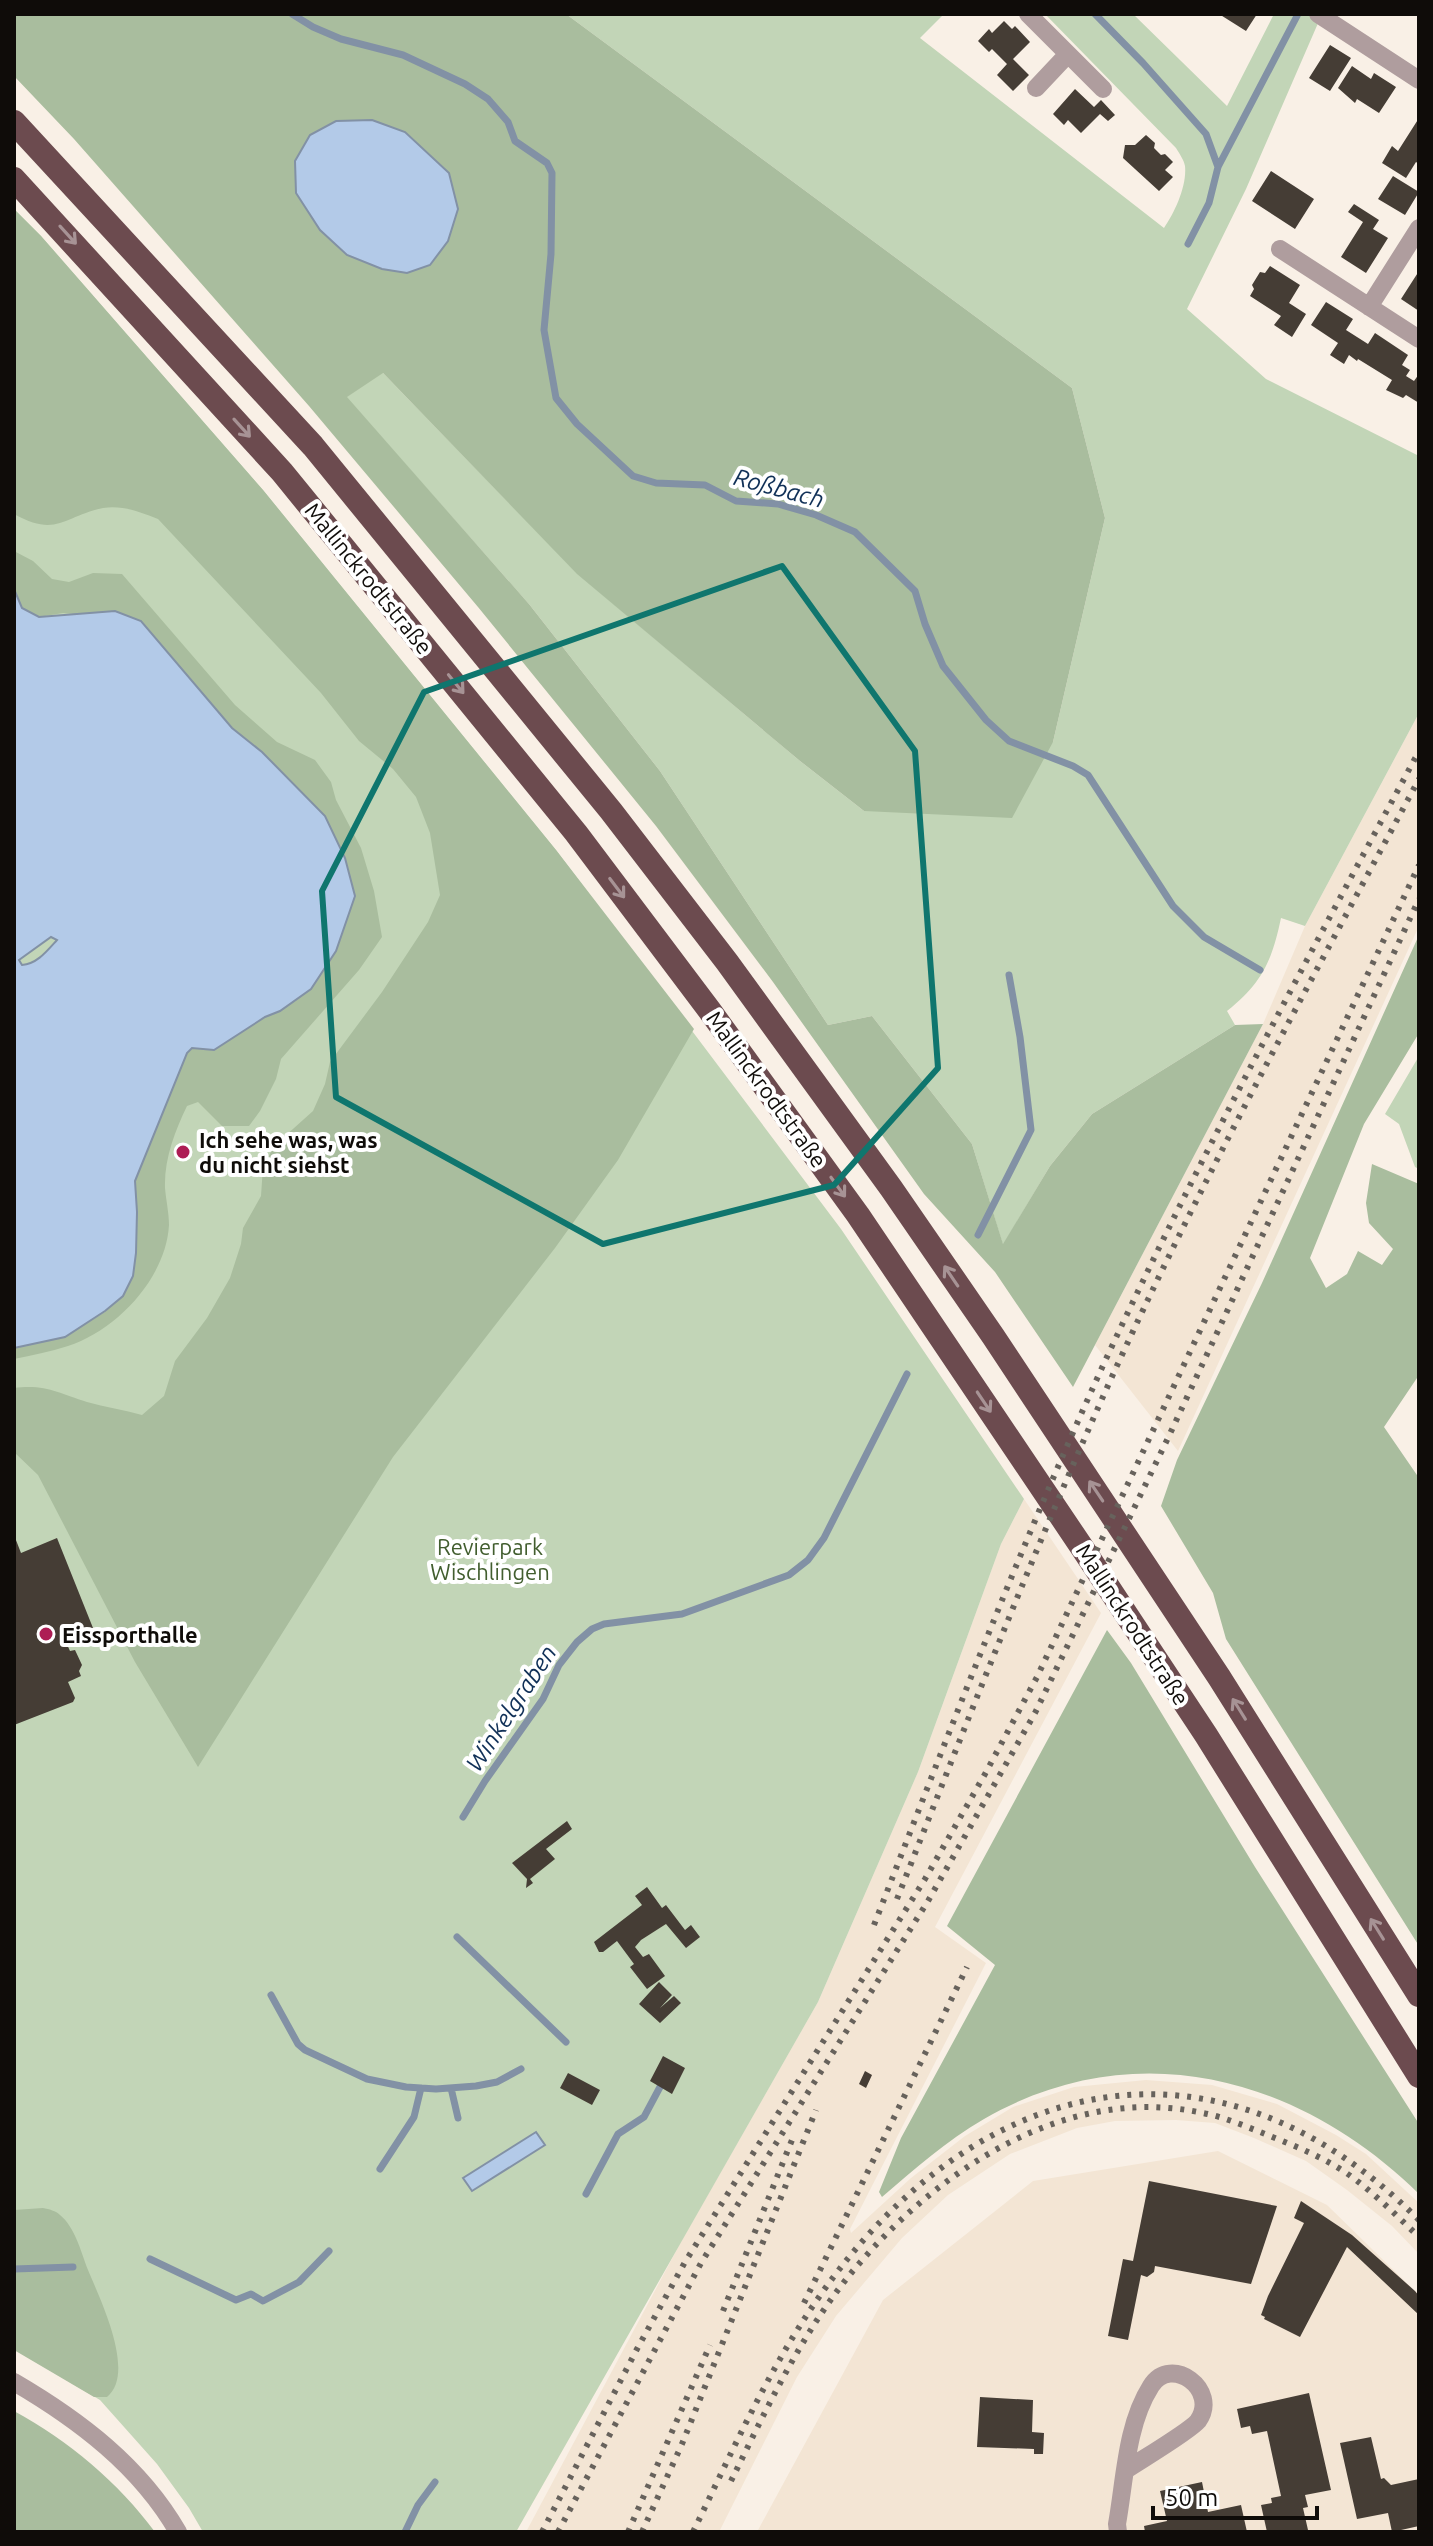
<svg xmlns="http://www.w3.org/2000/svg" width="1433" height="2546" viewBox="0 0 1433 2546" font-family="Ubuntu,sans-serif">
<rect width="100%" height="100%" fill="#f9f0e6"/>
<!-- built -->
<path fill="#f3e5d4" d="M1419,713V926L1178,1451L1095,1345L1263,1024L1305,926Z
M1024,1499L1101,1613L935,1927L986,1963L850,2229L851,2233L911,2178L965,2136L1013,2107L1074,2087L1146,2080L1212,2085L1277,2104L1336,2135L1366,2154L1419,2203V2254L1392,2226L1347,2190L1306,2161L1254,2138L1215,2123L1176,2120L1115,2121L1077,2128L1010,2154L948,2195L902,2238L836,2316L797,2377L719,2532H526L682,2240L818,2002L918,1772L1001,1544Z
M1218,2151L1327,2205L1419,2295V2532H757L883,2300L1033,2181Z"/>
<!-- green -->
<path fill="#c2d5b7" d="M566,14H944L920,38L1164,228C1175,212 1187,186 1185,166C1184,160 1179,153 1176,148L1045,14H1133L1227,106L1274,14H1322L1246,189L1187,309L1266,379L1419,456V713L1305,926L1281,918C1272,961 1262,983 1227,1011L1235,1025L1092,1114L1050,1166L1003,1245L972,1144L872,1016L828,1025L660,771L529,604L346,397L382,372L578,574L800,761L864,811L1053,742L1105,518L1072,388Z
M14,209L41,236L263,490L556,850L841,1229L1024,1499L1001,1544L918,1772L818,2002L516,2532H203L189,2508L157,2464L100,2400L14,2349Z
M1419,1056V1169L1415,1167L1399,1124L1385,1114Z"/>
<!-- forest -->
<path fill="#a9bd9e" d="M14,14H566L1072,388L1105,518L1053,742L1012,818L864,811L800,761L577,574L383,373L347,397L529,604L660,771L828,1025L872,1016L972,1144L1003,1244L1050,1166L1092,1114L1235,1025L1263,1024L1073,1387L995,1272L924,1194L773,982L656,826L478,607L309,406L74,139L14,76Z
M14,209L41,236L263,490L556,850L694,1029L618,1160L555,1248L393,1457L198,1767L135,1662L38,1475L14,1452V1388C46,1384 58,1393 87,1402C105,1407 124,1410 142,1415L164,1396L175,1361L207,1318L230,1278L241,1244L243,1228L261,1196L263,1167L274,1146L313,1111L325,1084L330,1062L382,992L428,922L440,895L430,833L416,797L393,769L359,741L321,693L158,519C140,512 123,505 103,508C64,516 57,538 14,514Z
M14,551L33,561L52,579L69,582L93,573L122,574L235,705L277,742L315,760L331,782L336,800L361,848L374,891L382,937L359,970L281,1059L276,1079L260,1111L249,1126H222L198,1102L187,1106C175,1131 164,1159 165,1188C166,1200 169,1213 169,1225C166,1278 117,1330 68,1346C50,1352 32,1355 14,1359V1348L65,1337L105,1312L137,1212L135,1181L187,1053L192,1048L214,1050L242,1030L295,1001L325,816L262,753L232,728L141,621L63,613L39,617L22,608L14,589Z
M1419,935V1033L1364,1124L1310,1258L1326,1288L1347,1274L1358,1251L1382,1265L1393,1249L1369,1223L1366,1203L1372,1164L1419,1184V1375L1384,1427L1419,1478V1946L1226,1639L1213,1593L1161,1506L1177,1460L1262,1283Z
M1107,1630L1131,1663L1255,1867L1419,2124V2194C1300,2077 1135,2032 984,2119C946,2141 915,2169 882,2197L879,2192L901,2138L995,1965L947,1926Z
M43,2208C49,2209 56,2211 60,2215C75,2227 81,2252 88,2270C99,2297 137,2373 107,2397H94L14,2350V2210Z
M14,2411C69,2441 118,2482 155,2532H14Z"/>
<!-- water -->
<path fill="#b3cae8" stroke="#8291a5" stroke-width="2" fill-rule="evenodd" d="M372,120L405,132L449,173L458,209L448,241L430,265L407,273L382,269L347,255L320,230L296,193L295,161L310,135L336,121Z
M14,589L22,608L39,617L115,611L141,621L232,728L262,752L325,816L345,858L355,896L336,951L311,989L280,1011L265,1017L214,1050L192,1048L187,1053L135,1181L137,1212L136,1253L133,1276L123,1296L105,1311L65,1337L14,1348ZM51,937L57,940C47,951 37,964 22,965L19,960Z
M536,2132L545,2145L472,2191L463,2178Z"/>
<g fill="none" stroke-linecap="round" stroke-linejoin="round">
<!-- stream -->
<path stroke="#8291a5" stroke-width="7" d="M292,14L313,27L341,39L403,55L465,84L488,99L508,122L515,141L547,163L552,173L551,254L544,330L556,398L577,424L633,476L656,483L705,485L736,501L778,504L816,515L855,532L915,591L925,624L943,666L986,720L1009,741L1073,766L1088,775L1173,906L1204,937L1260,970
M1095,14L1143,63L1206,134L1218,167
M1188,244L1209,203L1218,167L1297,16
M978,1235L1031,1130L1020,1037L1009,975
M463,1817L485,1781L543,1699L559,1665L577,1642L592,1629L604,1624L682,1614L789,1575L808,1560L824,1538L907,1374
M457,1937L566,2042
M271,1995L298,2044L305,2050L367,2079L406,2087L436,2089L476,2086L497,2082L521,2069
M451,2088L458,2118
M380,2169L414,2117L421,2088
M586,2194L618,2134L644,2117L660,2087
M150,2259L236,2300L251,2294L263,2301L299,2282L329,2251
M14,2269L73,2267
M405,2532L418,2505L435,2482"/>
</g>
<!-- building -->
<path fill="#453d35" d="M1219,14H1257L1246,31Z
M1004,21L1012,29L1015,26L1030,42L1013,59L1029,75L1013,91L997,75L1007,64L992,49L989,52L978,41L989,29L992,33Z
M1330,45L1351,58L1330,91L1309,78Z
M1352,66L1371,79L1374,73L1396,87L1379,113L1357,99L1355,103L1338,88Z
M1075,89L1094,107L1101,100L1115,115L1108,121L1100,114L1081,133L1068,120L1064,125L1053,114Z
M1419,118V164L1416,162L1406,178L1382,163L1392,146L1398,151Z
M1146,135L1155,143L1154,148L1161,155L1165,154L1173,162L1165,170L1173,177L1159,191L1123,158L1125,145H1135Z
M1271,171L1314,199L1295,229L1252,201Z
M1393,176L1419,192L1405,215L1378,199Z
M1354,204L1379,220L1373,229L1388,238L1366,273L1341,257L1363,222L1348,212Z
M1270,266L1300,285L1289,303L1306,314L1292,337L1274,325L1281,316L1250,296L1254,289L1252,285L1260,272L1265,273Z
M1419,271V311L1401,299Z
M1326,302L1353,319L1346,330L1368,344L1375,333L1408,355L1402,365L1410,370L1406,376L1414,381L1419,374V403L1406,395L1403,398L1386,390L1392,380L1358,359L1357,361L1349,355L1344,364L1330,355L1338,343L1311,325Z
M14,1535L21,1553L57,1538L93,1628L65,1640L70,1651L75,1650L82,1665L79,1671L81,1676L68,1682L75,1698L73,1702L14,1725Z
M567,1821L572,1829L546,1849L555,1859L530,1879L533,1883L526,1888L527,1879L512,1863Z
M647,1887L662,1908L666,1905L685,1930L691,1925L700,1937L686,1948L666,1924L641,1940L635,1947L643,1957L649,1954L665,1976L647,1989L630,1967L634,1964L617,1941L603,1952H599L594,1942L642,1905L635,1896Z
M659,1982L672,1995L660,2008L674,1996L681,2003L660,2023L639,2004Z
M663,2056L685,2068L672,2094L650,2081Z
M865,2071L872,2075L866,2088L859,2084Z
M568,2073L600,2090L592,2105L560,2088Z
M1149,2181L1277,2206L1251,2284L1155,2266L1154,2272L1147,2277L1141,2275L1128,2340L1108,2336L1123,2259L1133,2261Z
M1301,2201L1352,2235L1415,2291L1419,2296V2315L1347,2247L1300,2337L1264,2319L1265,2317L1261,2315L1268,2296L1304,2223L1294,2218Z
M1309,2393L1331,2490L1305,2495L1308,2507L1303,2508L1308,2530L1267,2532L1261,2505L1272,2503L1271,2498L1281,2496L1267,2431L1252,2434L1250,2426L1241,2428L1237,2409Z
M980,2397L1033,2400L1032,2432L1044,2433L1043,2454H1034V2449L977,2447Z
M1371,2437L1381,2479L1384,2478L1391,2485L1419,2479V2526L1392,2532L1388,2513L1357,2519L1340,2443Z
M1202,2482L1208,2512L1241,2505L1247,2532H1145L1144,2526L1167,2521L1160,2491Z"/>
<g fill="none" stroke-linecap="round" stroke-linejoin="round">
<!-- minor -->
<path stroke="#af9d9e" stroke-width="18" d="M1028,14L1103,89
M1318,14L1419,80
M1036,88L1068,54
M1280,249L1419,339
M1369,307L1419,228
M14,2382C79,2420 140,2466 178,2532
M1118,2532L1117,2524C1125,2480 1126,2425 1151,2386C1171,2354 1220,2390 1198,2421C1190,2431 1141,2460 1126,2470"/>
<!-- trunk -->
<path stroke="#6c4b4f" stroke-width="24" d="M14,122L313,446L611,811L727,962L891,1188L993,1336L1219,1677L1419,1995
M14,179L282,472L576,833L710,1011L858,1215L1081,1546L1206,1735L1419,2076"/>
<!-- rail -->
<path stroke="#67625c" stroke-width="6" stroke-dasharray="4 8" stroke-linecap="butt" d="M897,1899C967,1722 1036,1544 1115,1370C1207,1169 1314,975 1419,779
M874,1925C948,1735 1021,1544 1106,1359C1202,1152 1311,952 1419,751
M804,2303L967,1967
M723,2311L794,2135
M731,2481C766,2410 801,2334 852,2272C935,2172 1065,2083 1203,2113C1224,2117 1245,2126 1265,2134C1295,2146 1326,2158 1352,2177C1376,2195 1397,2216 1419,2237
M542,2532L637,2349L685,2262L925,1879L985,1774L1037,1677L1419,865
M558,2532L701,2263L928,1901L1035,1713L1168,1438L1419,899
M628,2532L710,2345
M642,2532L682,2444L816,2110
M693,2532C732,2452 768,2370 819,2297C975,2072 1216,2017 1419,2220"/>
</g>
<!-- one-way arrows -->
<defs><path id="oneway-shaft" d="M-6 0H5M1.5-3L5.5 0L1.5 3" fill="none" stroke-width="1.6" stroke-linecap="round" stroke-linejoin="round" transform="scale(2)"/></defs>
<g stroke="#a79395">
<use href="#oneway-shaft" transform="translate(68 235) rotate(48)"/>
<use href="#oneway-shaft" transform="translate(242 428) rotate(48)"/>
<use href="#oneway-shaft" transform="translate(456 684) rotate(51)"/>
<use href="#oneway-shaft" transform="translate(617 888) rotate(53)"/>
<use href="#oneway-shaft" transform="translate(838 1187) rotate(54)"/>
<use href="#oneway-shaft" transform="translate(951 1276) rotate(-124)"/>
<use href="#oneway-shaft" transform="translate(984 1402) rotate(56)"/>
<use href="#oneway-shaft" transform="translate(1096 1491) rotate(-124)"/>
<use href="#oneway-shaft" transform="translate(1239 1709) rotate(-122)"/>
<use href="#oneway-shaft" transform="translate(1377 1929) rotate(-122)"/>
</g>
<!-- marked area -->
<path fill="none" stroke="#0f766e" stroke-width="6" stroke-linejoin="round" d="M782,566L915,751L938,1068L834,1185L603,1244L336,1097L322,891L424,692Z"/>
<!-- markers -->
<g fill="#ad1d54" stroke="#fff" stroke-width="3">
<circle cx="183" cy="1152" r="8"/>
<circle cx="46" cy="1634" r="8"/>
</g>
<g text-anchor="middle" dominant-baseline="central" stroke-width="8" stroke-linejoin="round" paint-order="stroke">
<!-- street labels -->
<g font-size="22" fill="#0f0c09" stroke="#fff">
<text transform="translate(369 578) rotate(51)">Mallinckrodtstraße</text>
<text transform="translate(767 1089) rotate(54)">Mallinckrodtstraße</text>
<text transform="translate(1133 1624) rotate(57)">Mallinckrodtstraße</text>
</g>
<!-- poi labels -->
<g font-size="22" font-weight="bold" fill="#0f0c09" stroke="#fff" text-anchor="start">
<text x="199" y="1139">Ich sehe was, was<tspan x="199" dy="25">du nicht siehst</tspan></text>
<text x="62" y="1634">Eissporthalle</text>
</g>
<!-- park labels -->
<g font-size="22" fill="#425e2f" stroke="#fff">
<text x="490" y="1546">Revierpark<tspan x="490" dy="25">Wischlingen</tspan></text>
</g>
<!-- water labels -->
<g font-size="24" font-style="italic" fill="#103057" stroke="#fff">
<text transform="translate(779 488) rotate(15)">Roßbach</text>
<text transform="translate(511 1708) rotate(-57)">Winkelgraben</text>
</g>
</g>
<!-- border -->
<rect width="1433" height="2546" fill="none" stroke="#0f0c09" stroke-width="32"/>
<!-- scale -->
<path d="M1153 2506v12h164v-12" fill="none" stroke="#0f0c09" stroke-width="4"/>
<text x="1165" y="2506" font-size="24" fill="#0f0c09" stroke="#ffffff" stroke-width="6" paint-order="stroke">50 m</text>
</svg>
